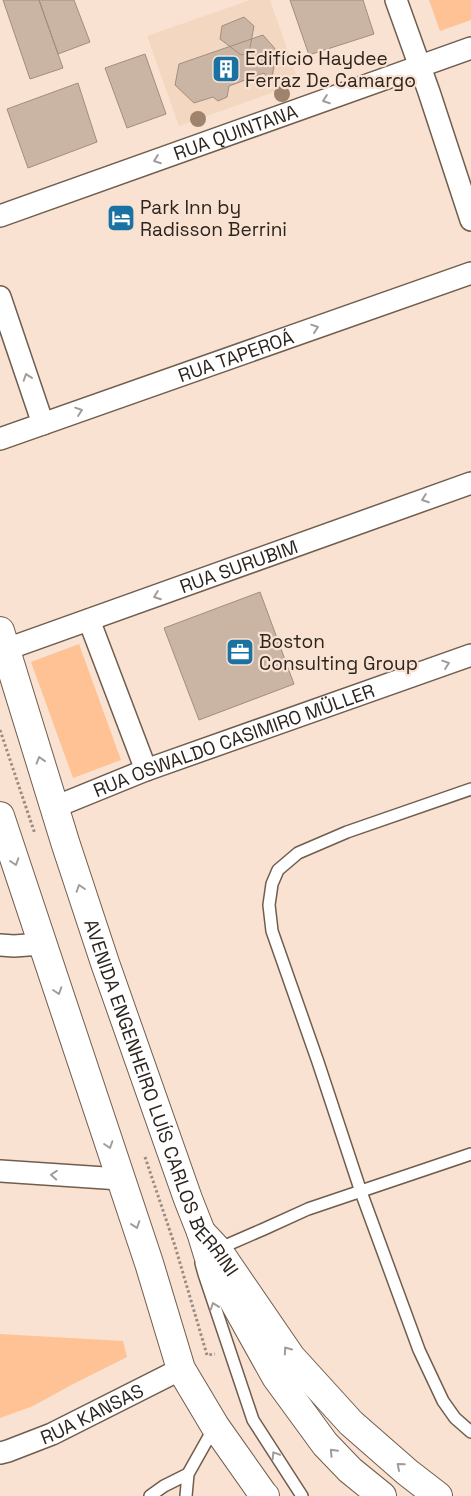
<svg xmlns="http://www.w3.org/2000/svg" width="471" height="1496" viewBox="0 0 471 1496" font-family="'Space Grotesk',sans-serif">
<rect width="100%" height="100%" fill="#f9e2d1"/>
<!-- built -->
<path fill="#f4d7c1" d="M250,0H270L299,83L179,126L147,36Z"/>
<!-- green -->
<path fill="#ffc294" d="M429,0H471V20L440,31Z
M79,644L121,760L73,778L31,662Z
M0,1334L123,1341L127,1357L75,1383L33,1406L0,1418Z"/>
<!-- building -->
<path fill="#cab4a4" stroke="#a28d7e" d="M3,0H39L63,68L30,79Z
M39,0H74L90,42L58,54Z
M290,0H363L374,34L309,55Z
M244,17L254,26L249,53L241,55L220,39L222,26Z
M263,35L277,51L272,77L268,78L264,73L229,86L227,97L218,101L213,97L194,103L175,85L179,64Z
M145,54L166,114L127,128L105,68Z
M78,83L97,142L28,168L7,109Z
M260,592L294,684L199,720L164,628Z"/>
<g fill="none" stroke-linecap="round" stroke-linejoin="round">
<defs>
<path id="lane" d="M471,789L347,832L298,853L278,870L272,884L269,905L272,931L318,1062L361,1192L419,1350L443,1401L455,1418L471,1432
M218,1249L264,1229L308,1209L471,1154
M201,1263L204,1274L253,1420L302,1496
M150,1496L164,1486L188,1474
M186,1496L188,1474L215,1426"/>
<g id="street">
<path d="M396,0L429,92L471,220"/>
<path id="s1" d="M0,216L471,48"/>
<path d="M0,297L43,424"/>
<path id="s2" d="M0,439L471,273"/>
<path d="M89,620L146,770"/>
<path id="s3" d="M7,649L471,483"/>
<path id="s4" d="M55,807L146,770L471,655"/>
<path d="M0,945L14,946L42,944"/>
<path d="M0,1171L120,1179"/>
<path id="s5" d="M0,1453L8,1451L52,1434L181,1369"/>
</g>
<g id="primary">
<path id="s6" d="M0,631L66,845L105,963L188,1199L201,1232L217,1249L291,1357L351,1423L407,1472L438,1496"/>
<path d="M0,816L149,1263L181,1369L215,1426L263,1494L265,1496"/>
</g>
<path id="highway" d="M201,1232L208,1255L276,1377L325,1444L350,1470L382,1496"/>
</defs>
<!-- lane casing -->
<use href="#lane" stroke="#705d4e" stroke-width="14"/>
<!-- street casing -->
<use href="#street" stroke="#705d4e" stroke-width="24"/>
<!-- primary casing -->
<use href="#primary" stroke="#705d4e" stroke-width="30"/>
<!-- highway casing -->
<use href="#highway" stroke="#705d4e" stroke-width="30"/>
<!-- path -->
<path stroke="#9c8c80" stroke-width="3" stroke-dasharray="2.5 2.5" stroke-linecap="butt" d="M0,730L35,834
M145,1157L175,1246L207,1355L215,1354"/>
<!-- lane -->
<use href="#lane" stroke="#fff" stroke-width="11"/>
<!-- street -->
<use href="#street" stroke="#fff" stroke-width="21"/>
<!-- primary -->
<use href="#primary" stroke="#fff" stroke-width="28"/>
<!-- highway -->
<use href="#highway" stroke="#fff" stroke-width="28"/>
</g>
<!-- trees -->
<g fill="#9f836c">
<circle cx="282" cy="94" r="8"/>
<circle cx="198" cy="119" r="8"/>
</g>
<!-- one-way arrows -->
<defs><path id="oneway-chevron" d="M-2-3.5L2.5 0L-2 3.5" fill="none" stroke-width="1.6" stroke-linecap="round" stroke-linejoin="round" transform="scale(1.25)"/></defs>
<g stroke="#a09c9a">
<use href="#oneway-chevron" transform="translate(326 100) rotate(160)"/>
<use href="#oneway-chevron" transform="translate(157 160) rotate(160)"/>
<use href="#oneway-chevron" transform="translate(315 328) rotate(-19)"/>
<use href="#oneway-chevron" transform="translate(27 377) rotate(-109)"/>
<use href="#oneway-chevron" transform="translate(79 411) rotate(-19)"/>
<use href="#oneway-chevron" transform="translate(425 499) rotate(160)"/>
<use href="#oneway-chevron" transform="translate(157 596) rotate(160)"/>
<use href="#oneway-chevron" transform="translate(446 664) rotate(-19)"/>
<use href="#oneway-chevron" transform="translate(40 760) rotate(-107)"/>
<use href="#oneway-chevron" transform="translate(15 862) rotate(72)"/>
<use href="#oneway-chevron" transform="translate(80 888) rotate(-108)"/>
<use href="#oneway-chevron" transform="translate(58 991) rotate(72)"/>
<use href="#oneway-chevron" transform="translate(109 1145) rotate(72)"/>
<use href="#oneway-chevron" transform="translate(54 1175) rotate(-176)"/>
<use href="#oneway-chevron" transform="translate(136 1225) rotate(71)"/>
<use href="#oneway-chevron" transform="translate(214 1306) rotate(-109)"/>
<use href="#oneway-chevron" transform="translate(287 1350) rotate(-125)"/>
<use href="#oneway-chevron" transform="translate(333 1452) rotate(-134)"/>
<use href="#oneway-chevron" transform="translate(275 1455) rotate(-122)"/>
<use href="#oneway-chevron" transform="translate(400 1466) rotate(-139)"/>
</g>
<!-- icons -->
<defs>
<symbol id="building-square" viewBox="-11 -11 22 22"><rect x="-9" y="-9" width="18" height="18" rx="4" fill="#1972a1" stroke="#f9e2d1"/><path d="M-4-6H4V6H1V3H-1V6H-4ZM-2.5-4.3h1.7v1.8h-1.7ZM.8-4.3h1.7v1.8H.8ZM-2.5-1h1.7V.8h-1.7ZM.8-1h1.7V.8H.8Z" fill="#fff"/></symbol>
<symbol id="hotel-square" viewBox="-11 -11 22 22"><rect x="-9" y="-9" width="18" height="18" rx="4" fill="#1972a1" stroke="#f9e2d1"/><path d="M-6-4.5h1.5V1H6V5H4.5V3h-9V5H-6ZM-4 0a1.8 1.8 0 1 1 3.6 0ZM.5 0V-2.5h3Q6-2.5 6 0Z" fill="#fff"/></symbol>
<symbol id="office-square" viewBox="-11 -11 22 22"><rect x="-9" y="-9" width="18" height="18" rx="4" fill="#1972a1" stroke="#f9e2d1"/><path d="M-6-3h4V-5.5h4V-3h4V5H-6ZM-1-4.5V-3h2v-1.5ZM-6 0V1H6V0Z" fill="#fff"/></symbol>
</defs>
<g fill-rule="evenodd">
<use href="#building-square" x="210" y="53" width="32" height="32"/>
<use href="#hotel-square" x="105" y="202" width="32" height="32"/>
<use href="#office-square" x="224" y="636" width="32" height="32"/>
</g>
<g text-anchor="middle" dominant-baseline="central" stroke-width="4.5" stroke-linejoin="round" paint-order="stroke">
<!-- poi labels -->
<g font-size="19" fill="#2d241e" stroke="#f9e2d1" text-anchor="start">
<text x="245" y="58">Edifício Haydee<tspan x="245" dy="22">Ferraz De Camargo</tspan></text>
<text x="140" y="207">Park Inn by<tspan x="140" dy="22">Radisson Berrini</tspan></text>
<text x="259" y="641">Boston<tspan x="259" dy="22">Consulting Group</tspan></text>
</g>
<!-- street labels -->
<g font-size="19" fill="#2d241e" stroke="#f9e2d1">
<text stroke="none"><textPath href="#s1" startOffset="250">RUA QUINTANA</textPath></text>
<text stroke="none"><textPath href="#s2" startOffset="250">RUA TAPEROÁ</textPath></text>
<text stroke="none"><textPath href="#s3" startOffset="246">RUA SURUBIM</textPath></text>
<text stroke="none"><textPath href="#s4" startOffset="191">RUA OSWALDO CASIMIRO MÜLLER</textPath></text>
<text stroke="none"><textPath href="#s6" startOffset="495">AVENIDA ENGENHEIRO LUÍS CARLOS BERRINI</textPath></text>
<text stroke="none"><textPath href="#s5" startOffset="100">RUA KANSAS</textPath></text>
</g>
</g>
</svg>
